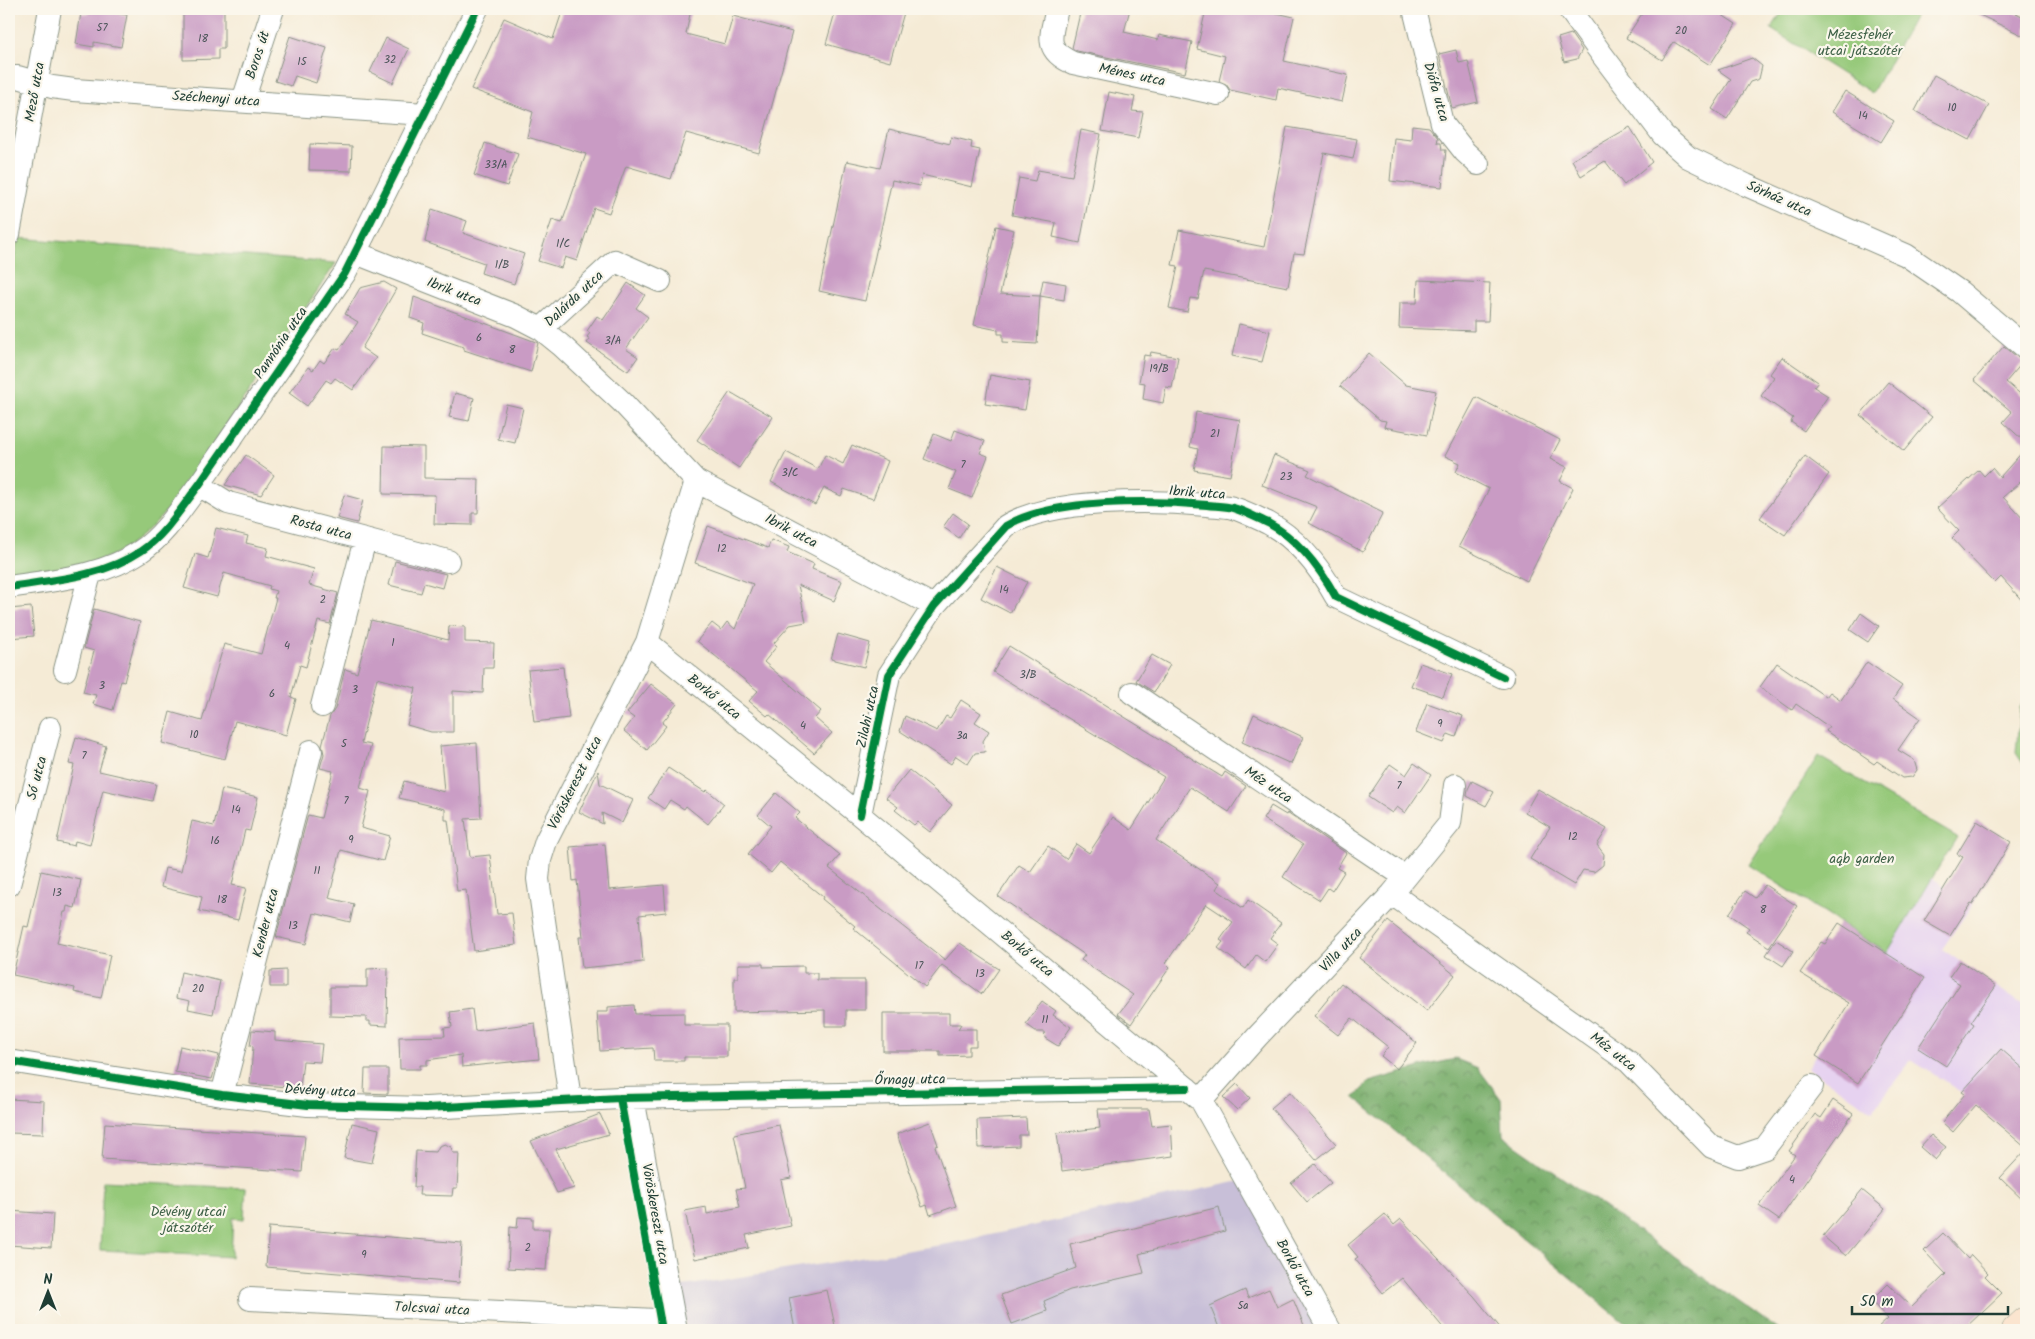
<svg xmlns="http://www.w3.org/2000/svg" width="2035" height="1339" viewBox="0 0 2035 1339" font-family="Kalam,sans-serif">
<defs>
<pattern id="forest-crowns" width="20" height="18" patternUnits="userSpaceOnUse" patternTransform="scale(1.25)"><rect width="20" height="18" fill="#78ad6a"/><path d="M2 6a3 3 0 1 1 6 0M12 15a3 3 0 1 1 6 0" fill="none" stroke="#628e58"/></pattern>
</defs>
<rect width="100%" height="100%" fill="#fbf7ec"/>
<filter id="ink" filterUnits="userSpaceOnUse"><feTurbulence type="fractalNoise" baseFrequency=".02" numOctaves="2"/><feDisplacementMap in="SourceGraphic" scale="10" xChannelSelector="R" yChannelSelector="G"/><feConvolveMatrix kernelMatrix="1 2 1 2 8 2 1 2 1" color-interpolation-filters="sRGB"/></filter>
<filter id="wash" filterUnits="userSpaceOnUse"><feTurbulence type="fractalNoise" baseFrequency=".0096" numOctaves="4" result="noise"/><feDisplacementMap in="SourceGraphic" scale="20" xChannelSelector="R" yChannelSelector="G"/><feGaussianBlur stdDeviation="1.12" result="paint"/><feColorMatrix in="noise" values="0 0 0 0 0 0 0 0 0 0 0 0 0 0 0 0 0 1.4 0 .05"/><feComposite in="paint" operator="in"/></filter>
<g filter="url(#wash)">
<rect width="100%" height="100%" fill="#f5ebd6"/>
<!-- built -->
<path fill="#e6d2f0" d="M1818,756L1957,837L1932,878L1973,904L1942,949L2026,1007V1148L1962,1092L1911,1060L1873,1111L1807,1068L1883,951L1749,865Z"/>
<!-- industrial -->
<path fill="#c8bfd8" d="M1254,1178L1339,1330H686L678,1287L948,1244Z"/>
<!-- green -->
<path fill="#96c97a" stroke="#5a8357" d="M1784,9H1919L1872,93L1771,29Z
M18,238L336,263L178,497C161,518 144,537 120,551C90,569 43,571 9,577V288Z
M2026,696V768L2016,753L2020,708Z
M1818,756L1957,837L1887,953L1749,865Z
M103,1181L246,1188L244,1219L233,1218L231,1257L100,1250Z"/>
<!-- forest -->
<path fill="url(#forest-crowns)" stroke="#4c754f" d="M1456,1059L1478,1068L1501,1099L1503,1136L1779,1330H1633L1354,1097L1369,1082L1427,1065Z"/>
<g id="blocks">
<!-- building -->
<path fill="#c99bc4" d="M90,9L127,15L121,47L94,42V47L76,44L81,13L89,14Z
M183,9H224V49H218V59L183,60Z
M563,9H691L686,34L725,44L733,16L792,32L759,153L686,133L671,179L626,166L609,213L594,208L577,261L565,257L561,268L538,261L552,220L562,223L586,154L527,137L533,112L471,89L504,18L553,39Z
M836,9H905L890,62L826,44Z
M1081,9H1130L1124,32L1158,40L1159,35L1192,42L1185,73L1077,51L1072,48Z
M1206,9H1259L1294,17L1284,61L1348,75L1342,102L1278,88L1276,100L1230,90L1226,84L1219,81L1225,56L1197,49Z
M1645,9H1713L1736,24L1710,65L1674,42L1662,60L1626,38Z
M1967,9H2008L2026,18V37Z
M1571,34L1582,50L1577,59L1564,62L1558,38Z
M290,36L327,48L316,83L295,76L291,86L275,81Z
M386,38L409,49L393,83L370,72Z
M1456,50L1459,63L1468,61L1478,102L1452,108L1439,54Z
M1752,58L1762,66L1759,79L1750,82L1727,119L1712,109L1731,79L1718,70Z
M1934,75L1989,105L1970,140L1915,111Z
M1845,91L1894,121L1881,142L1832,112Z
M1109,92L1135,97L1132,111L1143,112L1138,138L1102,131Z
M1412,125L1429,127L1438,138L1437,143H1441L1442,150H1446L1442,187L1390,181L1394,138L1411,140Z
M1287,127L1357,139L1353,159L1324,153L1304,254L1294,253L1288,287L1204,271L1198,299L1190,298L1187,312L1169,308L1178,266L1172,265L1179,230L1264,247Z
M1630,127L1652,162L1624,185L1605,161L1581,176L1572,160Z
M889,129L950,144L951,137L972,142L971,148L980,150L972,187L922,175L920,186L892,180L865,301L819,291L847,161L880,168Z
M1081,130L1101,134L1080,243L1053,237L1056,223L1012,215L1019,178L1035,181L1038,170L1072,176Z
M485,143L518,154L507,186L474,175Z
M310,144L352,146L351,171L309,170Z
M432,209L467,221L463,233L524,254L514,284L481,273L484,263L425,242Z
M996,226L1014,230L1000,294L1040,296L1037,344L1003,342V334H998V330L974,325Z
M1043,280L1066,284L1064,300L1040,296Z
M1418,280L1490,283L1488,321H1474V331L1399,328L1400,303H1417Z
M384,282L396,289L362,348L376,358L353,390L335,378L331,383L326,380L307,406L289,393L308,367L313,370L320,360L324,363L335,348L339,350L358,322L345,314L360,288Z
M628,283L645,295L636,308L648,317L626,349L638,357L628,371L587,343L590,339L587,337L590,333L587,331L597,316L603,320Z
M414,297L536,342L538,343L531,372L464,350V347L422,333L424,323L410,318Z
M1239,324L1270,331L1262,362L1232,356Z
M2004,346L2023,362L2006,382L2024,397L2026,394V443L2003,422L2012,412L1974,380Z
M1151,352L1178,357L1172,388L1166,387L1163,403L1143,399L1145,383L1139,382L1144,355L1150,356Z
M1369,353L1406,385L1436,391L1427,435L1384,427L1386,421L1380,420L1340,386Z
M1782,357L1818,382L1814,387L1828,396L1804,431L1791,422L1793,418L1761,396L1774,377L1770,374Z
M990,375L1030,382L1025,410L985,404Z
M1888,382L1932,417L1904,451L1860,415Z
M730,392L773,417L739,468L697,440Z
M455,393L474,398L469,421L449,417Z
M1476,397L1560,440L1550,459L1567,467L1560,481L1573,488L1527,581L1459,546L1489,489L1456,472L1460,463L1445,456Z
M506,404L523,408L515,443L498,439Z
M1196,412L1240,420L1230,476L1194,470L1198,449L1190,447Z
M955,430L985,441L980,453L988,456L972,498L949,489L956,472L924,459L934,434L951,441Z
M852,445L888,461L873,499L844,489L841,496L824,488L815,505L771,482L786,452L818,469L825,455L843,464Z
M384,446L424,447V478L479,479L478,513H472V525L434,524L435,495L383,494Z
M2026,448V477L2003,497L2026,522V605L2001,577L1995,583L1964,551L1952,538L1959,531L1937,508L1979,470L1984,476L1992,468L2000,477Z
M246,455L274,475L261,495L225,485Z
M1274,455L1310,470L1307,475L1383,513L1363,552L1309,523L1317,507L1262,485Z
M1805,456L1829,474L1785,535L1760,518Z
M344,495L363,500L357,523L337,518Z
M953,513L968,524L959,538L943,527Z
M708,526L768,548L771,540L789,547L787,552L814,564L812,569L842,581L834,601L798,585L806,622L790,625L774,643L777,646L764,662L821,711L815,718L832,733L814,753L769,714L767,716L749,701L758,691L697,641L712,623L721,630L727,622L735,629L753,584L695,563Z
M216,528L248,536L246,543L268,548L266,556L314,569L309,585L338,593L330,624L318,621L306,667L300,665L291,697L296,699L286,735L235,721L225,759L162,743L170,712L202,721L224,644L261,654L276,598H274L276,591L269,589L270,586L224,573L217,597L184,588L195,554L208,558Z
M395,561L446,574L442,588L424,583L421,593L389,585Z
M997,567L1027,582L1010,613L981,598Z
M31,607L34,636L9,638V609Z
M94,609L140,622L124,682L121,681L113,710L93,704L96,695L83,692L94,651L84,648Z
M1861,613L1879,626L1868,642L1850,630Z
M371,620L448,640L449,626L465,627V642L494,643L493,668H484L483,693L453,691V732H431L407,725L416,688L377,678L361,743L371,745L360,788L370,791L361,828L390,836L383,861L341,850L329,898L354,904L350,922L314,913L306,944L276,937L308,815L321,818L333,771L320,768L324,754L322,745L330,716L335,709L345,669L357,673Z
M838,634L870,643L864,667L831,659Z
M1009,646L1222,777L1225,772L1246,786L1229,812L1190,787L1156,840L1220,883L1216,889L1243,908L1248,900L1281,923L1270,938L1278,944L1265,962L1256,955L1246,969L1218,948L1223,942L1220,940L1233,922L1206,904L1166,963L1170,967L1131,1024L1118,1014L1133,995L1081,960L1085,955L998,896L1019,865L1030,872L1048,846L1066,859L1076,844L1089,853L1113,817L1131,830L1164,777L993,672Z
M1152,655L1170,665L1154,692L1136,681Z
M1867,662L1902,686L1893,699L1920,718L1898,750L1914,760L1917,770L1912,777L1902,778L1877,761L1874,764L1826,731L1829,727L1796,704L1792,710L1760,687L1777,663L1826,697L1830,692L1841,700Z
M1420,663L1452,674L1443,697L1411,686Z
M563,667L569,718L534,722L528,670Z
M651,684L677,704L662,723L666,726L647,750L624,731L634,718L627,713Z
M961,700L981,713L975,722L989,731L983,741L985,752L975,753L968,764L956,756L951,764L900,731L905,716L937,731L946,716L950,718Z
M1427,703L1463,716L1456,737L1448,734L1444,743L1416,732Z
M1254,714L1303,737L1291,764L1242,742Z
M76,737L106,746L99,771L156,784L152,801L103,790L90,845L75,841L74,846L57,842L74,765L69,764Z
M477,743L481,818L465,819L470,857L490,855L497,914L512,913L516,945L474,951L466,890L457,891L448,820H445V809L399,798L404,781L444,792L440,746Z
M1414,763L1431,775L1405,813L1397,807L1392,813L1368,797L1390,764L1406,775Z
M668,768L705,792L707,790L724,804L708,824L686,806L684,809L670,800L664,809L648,798Z
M909,770L952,805L930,832L917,822L914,825L895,810L898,807L886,798Z
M598,771L600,784L633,800L622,823L602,813L603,824L579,812Z
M1472,781L1494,792L1486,806L1467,796L1468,789Z
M222,789L258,797L250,831L245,830L232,885L246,888L238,920L199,911L202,897L161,887L165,868L181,871L192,821L214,826Z
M1538,789L1607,829L1597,845L1604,854L1603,865L1594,872L1583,870L1574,885L1530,859L1550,827L1525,812Z
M776,793L800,813L795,818L840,855L829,868L945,960L960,943L999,969L982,994L942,965L925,987L853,928L855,926L822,899L823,897L780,862L771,873L748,854L771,826L758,815Z
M1271,806L1286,815L1287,813L1346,853L1337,868L1344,872L1332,891L1328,888L1320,900L1283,877L1303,845L1263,819Z
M1977,821L2011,842L1973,904L1971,903L1950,936L1924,921L1963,857L1957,854Z
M605,844L609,890L664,885L666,912L639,915L643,962L582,968L579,937H583L577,880L573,881L570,847Z
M41,871L81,880L75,908L67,906L66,912H64L57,943L110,955L101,998L74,992L75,988L13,975L24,926L28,927Z
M1765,885L1797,906L1769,947L1746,932L1749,928L1729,914L1745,891L1755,898Z
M1388,921L1455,975L1427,1011L1359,958Z
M1839,923L1925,978L1858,1083L1816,1056L1849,1003L1800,973L1821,942L1825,944Z
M1776,940L1793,951L1783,966L1766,955Z
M1960,961L1996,986L1971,1022L1974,1024L1946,1066L1918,1048L1960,984L1949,977Z
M738,964H763V967L804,966V973H817V980H865V1010H846V1026H825V1010L734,1012V978H738Z
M388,968L387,1026L370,1025V1021H366V1017L330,1016V987H367V969Z
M286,970V987H270V971Z
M181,972L220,981L213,1014L188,1009L190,1001L176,998Z
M1341,983L1417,1043L1397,1069L1381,1056L1388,1047L1352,1018L1338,1035L1314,1016Z
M1042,1001L1056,1011L1053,1015L1071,1027L1058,1046L1045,1038L1044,1032H1037L1026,1024Z
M634,1005L635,1014L684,1013V1025H727V1057H684V1061H654L653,1048L600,1051L597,1012H608V1007Z
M472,1009L475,1031L535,1023L539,1059L462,1067L461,1055L427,1060V1065H420V1069H400L399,1037L445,1036L444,1028L452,1027L450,1012Z
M883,1013H949V1024H961L958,1029H976V1046H969V1055L940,1056V1051H883Z
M252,1030L275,1032V1040L322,1044L320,1062L303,1061L300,1088L250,1084L253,1047L250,1046Z
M180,1046L219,1055L212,1079L175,1072Z
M2001,1049L2026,1071V1148L1976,1105L1953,1132L1942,1122L1965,1094L1962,1092Z
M365,1069H388V1094L364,1093Z
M1237,1084L1250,1098L1237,1110L1223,1097Z
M1290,1092L1336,1144L1316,1160L1271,1108Z
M9,1099L44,1101L43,1134L9,1133Z
M1833,1100L1853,1114L1779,1220L1759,1206L1795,1155L1789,1151L1815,1114L1821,1118Z
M1098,1109H1149L1152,1126L1171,1124L1173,1156L1062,1171L1057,1133L1100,1128Z
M600,1114L609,1134L556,1149L574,1188L557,1193L531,1141Z
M1026,1118L1027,1135H1019V1146L978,1148L977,1120Z
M930,1122L938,1145L935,1146L956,1206L930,1215L927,1205L922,1207L897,1134Z
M105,1123L305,1136L302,1172L102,1159Z
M352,1123L379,1129L372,1163L344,1158Z
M779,1125L791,1178L781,1180L791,1226L746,1235L749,1248L695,1259L685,1211L706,1207L707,1214L740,1207L736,1189L745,1188L734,1134Z
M1931,1135L1946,1147L1935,1160L1920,1147Z
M445,1144L451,1147L453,1153H459L457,1188H453L452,1196L419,1195L420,1187H414L416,1151L436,1152L439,1146Z
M2026,1150V1203L2000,1178Z
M1315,1164L1331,1183L1307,1202L1291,1183Z
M1862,1190L1885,1209L1846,1256L1823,1236Z
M1219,1207L1225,1231L1139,1254L1144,1273L1070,1290L1044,1301L1047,1311L1012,1324L1001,1295L1076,1268L1070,1244Z
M9,1211L53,1214L51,1248L9,1245Z
M1385,1214L1394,1225L1401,1219L1474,1296L1502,1330H1445L1402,1278L1383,1293L1355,1259L1358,1257L1348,1245Z
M518,1217L533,1218V1229H549L546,1270L508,1268L510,1227L517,1228Z
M269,1227L462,1243L459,1283L266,1267Z
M1943,1233L1968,1259L1971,1255L1988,1273L1985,1276L2002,1293L1963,1330H1876L1888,1319L1871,1301L1888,1284L1912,1307L1946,1274L1924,1251Z
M1269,1289L1277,1307L1293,1299L1306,1330H1220L1210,1306L1245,1290L1248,1298Z
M827,1290L836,1330H795L789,1298Z"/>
</g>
</g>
<g filter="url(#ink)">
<use href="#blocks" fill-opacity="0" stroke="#8a9485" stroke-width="1"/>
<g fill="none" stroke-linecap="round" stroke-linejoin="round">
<defs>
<path id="street" d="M1057,9C1051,35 1043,50 1073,63L1218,94
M1414,9L1442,123L1465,152L1478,164
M1569,9L1603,56L1663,135L1688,157L1746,185L1906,255L1960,292L2026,348
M9,77H18L52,87L74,90L425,114
M243,101L273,9
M9,234L50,9
M356,253L516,316L541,329L562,346L622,402L696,481L934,606
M541,329L615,261L660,281
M199,485L228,503L448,561
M9,587C54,580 102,577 141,551C165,535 182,507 199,485L345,273L477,9
M647,642L860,815L1201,1100L1330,1330
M65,670L90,574
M1132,693L1405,877
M322,706L365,539
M860,815L889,675L934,606L1006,526C1051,498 1154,500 1207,505C1215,506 1225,506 1233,508C1244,511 1257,518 1268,523C1298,539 1320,568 1336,597L1503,677
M9,885L50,728
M1392,894L1629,1062L1712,1147L1738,1157L1765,1148L1812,1086
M9,1061L222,1095L308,1105L426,1108L620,1098L1187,1088
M222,1095L311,751
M633,1098L676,1330
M570,1099L538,879L540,860L546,841L647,642L696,481
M1201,1100L1257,1037L1392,894L1450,823L1455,785
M250,1299L674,1321"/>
<path id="secondary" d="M2016,1330L2026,1321"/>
</defs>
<!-- street casing -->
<use href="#street" stroke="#8a9485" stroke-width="24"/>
<!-- secondary casing -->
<use href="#secondary" stroke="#8a9485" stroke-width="29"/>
<!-- street -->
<use href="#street" stroke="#fff" stroke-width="22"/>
<!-- secondary -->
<use href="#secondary" stroke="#fbe5cf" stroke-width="28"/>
<defs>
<path id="cycleway" d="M9,587C54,580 102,577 141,551C165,535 182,507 199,485L345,273L477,9
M860,815L889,675L934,606L1006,526C1051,498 1154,500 1207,505C1215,506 1225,506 1233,508C1244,511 1257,518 1268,523C1298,539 1320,568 1336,597L1503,677
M9,1061L222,1095L308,1105L426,1108L620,1098L1187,1088
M620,1098L662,1330"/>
</defs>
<!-- cycleway casing -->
<use href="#cycleway" stroke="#fbf7ec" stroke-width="11"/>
<!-- cycleway -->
<use href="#cycleway" stroke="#00873e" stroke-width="8"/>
</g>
</g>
<g text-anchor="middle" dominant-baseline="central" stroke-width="4.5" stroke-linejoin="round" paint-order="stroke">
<!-- number labels -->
<g font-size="11" fill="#4a5458">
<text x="102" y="28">57</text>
<text x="1681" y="31">20</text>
<text x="203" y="39">18</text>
<text x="390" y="60">32</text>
<text x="302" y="62">15</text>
<text x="1952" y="108">10</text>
<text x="1863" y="116">14</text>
<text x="496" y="165">33/A</text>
<text x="563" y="244">1/C</text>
<text x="502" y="265">1/B</text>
<text x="479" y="338">6</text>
<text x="613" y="341">3/A</text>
<text x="512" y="350">8</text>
<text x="1159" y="369">19/B</text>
<text x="1215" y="434">21</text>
<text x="963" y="465">7</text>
<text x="790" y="473">3/C</text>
<text x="1286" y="477">23</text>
<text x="722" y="549">12</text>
<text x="1004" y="590">14</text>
<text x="323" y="600">2</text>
<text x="393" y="643">1</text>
<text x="287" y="646">4</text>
<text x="1028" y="675">3/B</text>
<text x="102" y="686">3</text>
<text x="355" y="690">3</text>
<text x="272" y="694">6</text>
<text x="1440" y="724">9</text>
<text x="803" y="726">4</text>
<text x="194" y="735">10</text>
<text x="962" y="736">3a</text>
<text x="344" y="744">5</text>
<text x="84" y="756">7</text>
<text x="1399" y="786">7</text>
<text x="346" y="801">7</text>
<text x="236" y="810">14</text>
<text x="1573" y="837">12</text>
<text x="351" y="840">9</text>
<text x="215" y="841">16</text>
<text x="317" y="871">11</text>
<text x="57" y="893">13</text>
<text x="222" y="900">18</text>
<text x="1763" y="910">8</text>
<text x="293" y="926">13</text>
<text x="919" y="966">17</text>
<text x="980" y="974">13</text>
<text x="198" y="989">20</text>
<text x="1045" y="1020">11</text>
<text x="1792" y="1180">4</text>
<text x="528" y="1248">2</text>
<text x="364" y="1255">9</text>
<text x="1243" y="1306">5a</text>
</g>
<!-- park labels -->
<g font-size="14" fill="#3d6046" stroke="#fbf7ec">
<text x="1860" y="35">Mézesfehér<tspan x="1860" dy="16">utcai játszótér</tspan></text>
<text x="1862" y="859">aqb garden</text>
<text x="188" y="1212">Dévény utcai<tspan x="188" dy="16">játszótér</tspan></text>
</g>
<!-- street labels -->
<g font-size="14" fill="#1f3d34" stroke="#fbf7ec">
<text transform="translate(258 55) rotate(-72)">Boros út</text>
<text transform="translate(1132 75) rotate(12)">Ménes utca</text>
<text transform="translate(35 92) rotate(-80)">Mező utca</text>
<text transform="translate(1436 92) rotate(74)">Diófa utca</text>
<text transform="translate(216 99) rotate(4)">Széchenyi utca</text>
<text transform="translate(1779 199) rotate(24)">Sörház utca</text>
<text transform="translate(454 292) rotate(21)">Ibrik utca</text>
<text transform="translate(574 299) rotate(-43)">Dalárda utca</text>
<text transform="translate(281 343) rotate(-56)">Pannónia utca</text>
<text transform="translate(1197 493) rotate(4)">Ibrik utca</text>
<text transform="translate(321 528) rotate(15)">Rosta utca</text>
<text transform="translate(791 531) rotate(28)">Ibrik utca</text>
<text transform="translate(714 697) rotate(39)">Borkő utca</text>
<text transform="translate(868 717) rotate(-78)">Zilahi utca</text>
<text transform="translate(37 778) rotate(-75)">Só utca</text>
<text transform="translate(575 783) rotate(-63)">Vöröskereszt utca</text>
<text transform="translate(1268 785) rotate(34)">Méz utca</text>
<text transform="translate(266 923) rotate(-76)">Kender utca</text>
<text transform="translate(1341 950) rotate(-47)">Villa utca</text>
<text transform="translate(1027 954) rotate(40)">Borkő utca</text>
<text transform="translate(1613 1052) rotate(38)">Méz utca</text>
<text transform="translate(910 1080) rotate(-1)">Őrnagy utca</text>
<text transform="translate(320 1091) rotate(3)">Dévény utca</text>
<text transform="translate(655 1214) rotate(80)">Vöröskereszt utca</text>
<text transform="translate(1295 1268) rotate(61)">Borkő utca</text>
<text transform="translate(432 1309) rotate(3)">Tolcsvai utca</text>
</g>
</g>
<!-- margin -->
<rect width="2035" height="1339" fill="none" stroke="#fbf7ec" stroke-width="30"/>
<!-- north arrow -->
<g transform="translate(48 1292)" stroke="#fbf7ec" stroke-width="4" paint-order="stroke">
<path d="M0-4L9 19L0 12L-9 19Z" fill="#1f3d34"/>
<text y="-8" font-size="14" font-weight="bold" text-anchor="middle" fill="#1f3d34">N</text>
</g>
<!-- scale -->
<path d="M1852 1306v8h156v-8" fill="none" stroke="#1f3d34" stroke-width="2.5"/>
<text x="1860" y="1306" font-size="15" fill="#1f3d34" stroke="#fbf7ec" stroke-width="4" paint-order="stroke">50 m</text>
</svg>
